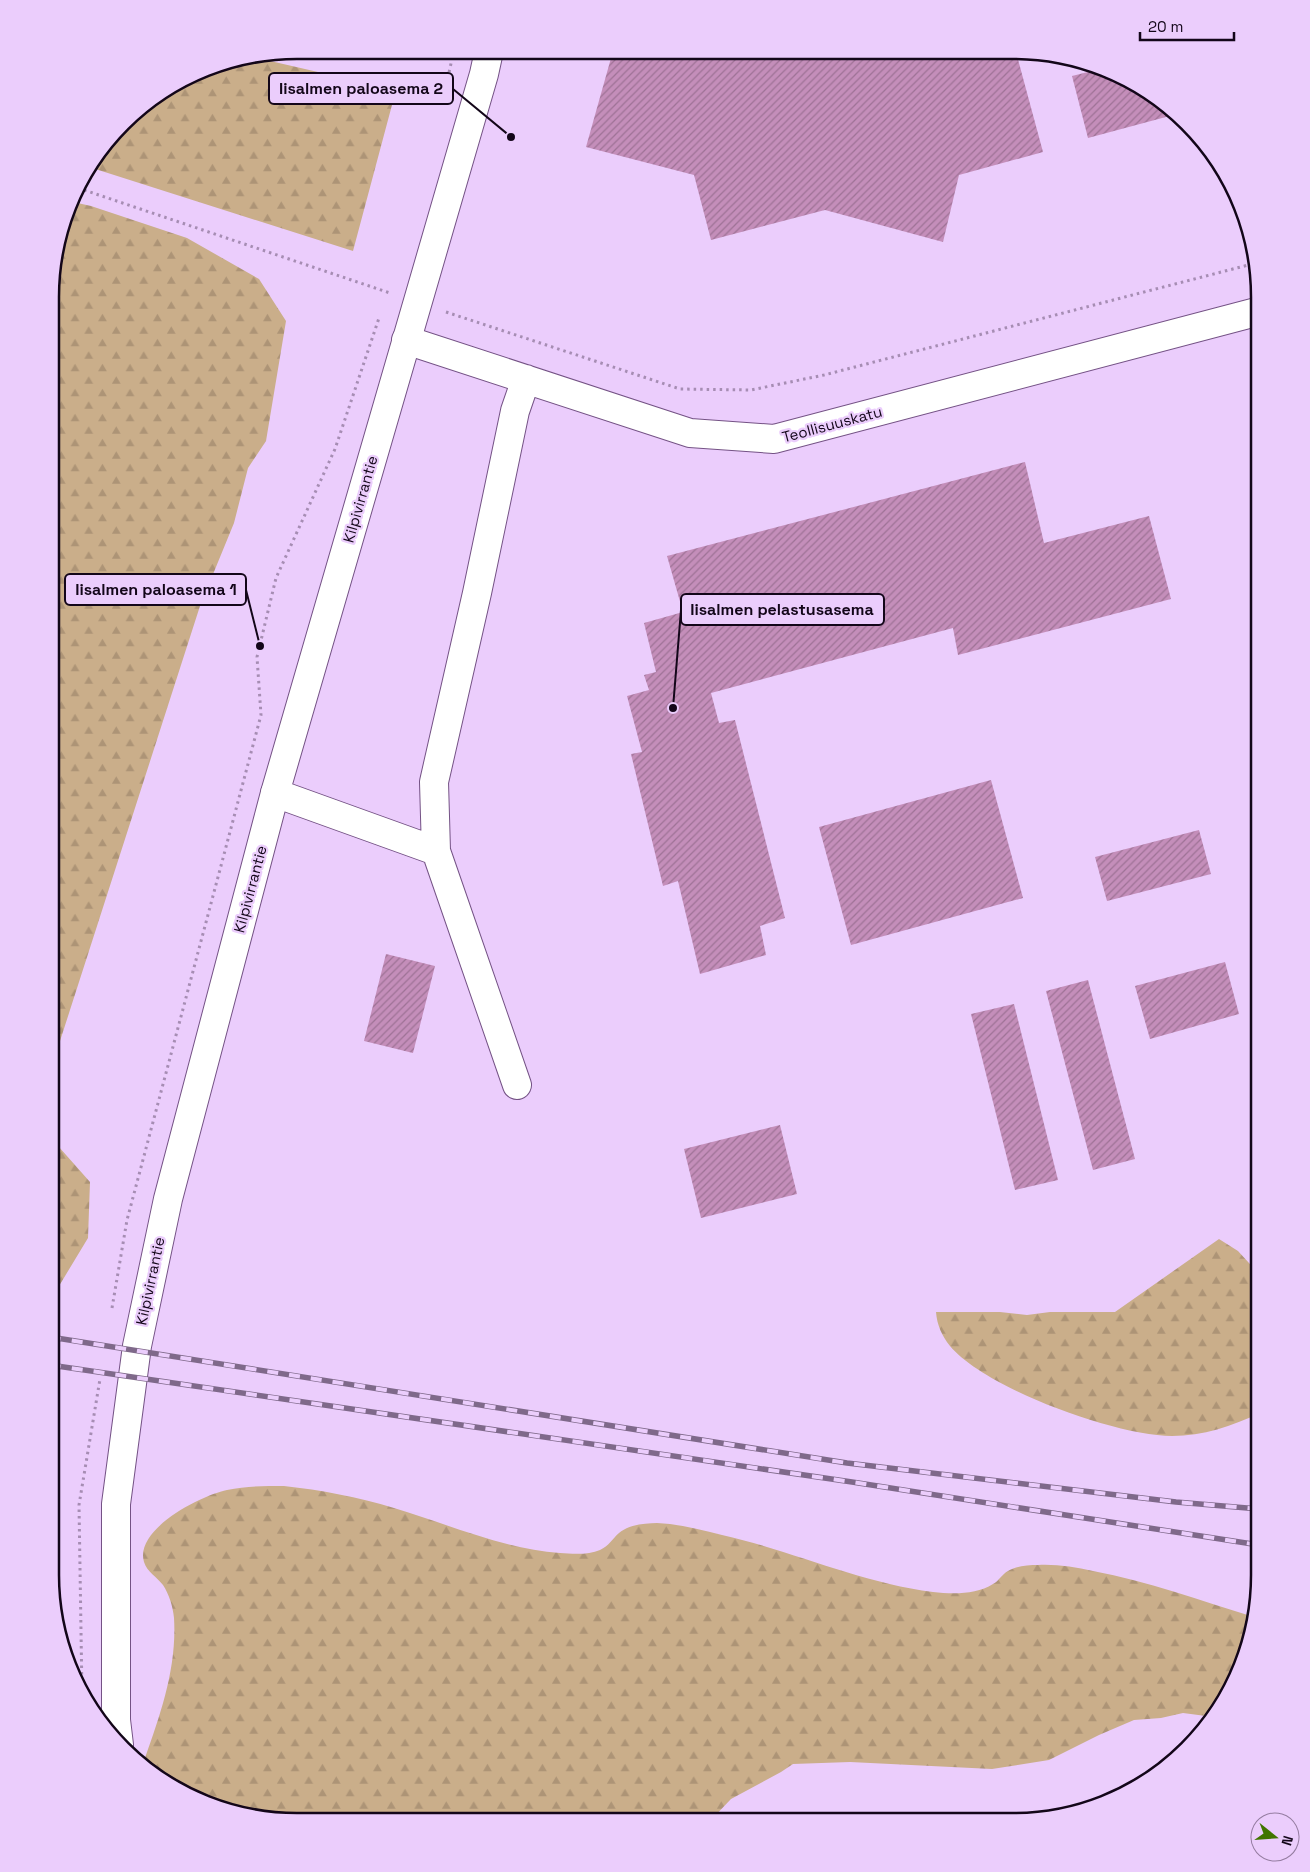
<svg xmlns="http://www.w3.org/2000/svg" width="1310" height="1872" viewBox="0 0 1310 1872" font-family="'Space Grotesk',sans-serif">
<defs>
<pattern id="forest-firs" width="22" height="20" patternUnits="userSpaceOnUse" patternTransform="scale(1.25)"><rect width="22" height="20" fill="#caae8a"/><path d="M5 1l3.5 6h-7zM16 11l3.5 6h-7z" fill="#ad9476"/></pattern>
<pattern id="building-hatch" width="6" height="6" patternUnits="userSpaceOnUse" patternTransform="scale(1.25)"><rect width="6" height="6" fill="#c48eba"/><path d="M-1 1l2-2M0 6l6-6M5 7l2-2" fill="none" stroke="#9e7296"/></pattern>
</defs>
<rect width="100%" height="100%" fill="#ebcdfc"/>
<!-- forest -->
<path fill="url(#forest-firs)" d="M253,57L396,90L353,251L89,167L134,111L218,63Z
M73,202L91,206L187,238L259,279L286,321L266,441L248,468L234,523L200,606L51,1069L52,265Z
M51,1138L90,1182L88,1238L56,1291L50,1290Z
M1219,1239L1238,1251L1260,1275V1413C1232,1426 1203,1436 1172,1436C1117,1436 986,1389 950,1346C942,1336 937,1325 936,1312H1000L1027,1315L1050,1312H1115Z
M284,1486C321,1490 358,1497 394,1508C448,1524 503,1549 560,1553C573,1554 589,1555 600,1550C609,1546 612,1539 619,1533C628,1525 645,1523 657,1523C680,1524 701,1530 722,1535C793,1551 861,1583 933,1592C952,1594 976,1595 993,1584C999,1581 1002,1574 1008,1571C1016,1566 1028,1565 1038,1565C1056,1564 1075,1567 1093,1571C1148,1581 1201,1601 1254,1617L1247,1654L1218,1712L1213,1719L1206,1716L1183,1713L1161,1718L1134,1720L1099,1735L1049,1760L992,1769L850,1762L793,1764L781,1772L731,1799L710,1821L265,1820C220,1808 182,1800 146,1768L145,1758C161,1713 177,1667 174,1618C173,1607 169,1594 163,1585C157,1577 147,1572 144,1562C134,1529 202,1495 227,1490C246,1486 265,1486 284,1486Z"/>
<!-- building -->
<path fill="url(#building-hatch)" d="M613,51L1016,52L1043,152L959,175L943,242L825,210L711,240L694,175L586,147Z
M1104,68L1163,101L1177,114L1088,138L1072,76Z
M1025,462L1044,543L1149,516L1171,599L958,655L953,628L711,693L719,723L735,720L785,918L760,926L766,955L700,974L678,881L663,886L631,754L642,752L627,696L649,690L644,675L656,672L644,623L683,612L667,556Z
M991,780L1023,898L851,945L819,827Z
M1199,830L1211,874L1107,901L1095,857Z
M386,954L435,966L413,1053L364,1041Z
M1225,962L1239,1014L1150,1039L1135,986Z
M1088,980L1135,1159L1093,1170L1046,991Z
M1014,1004L1058,1180L1015,1190L971,1014Z
M780,1125L797,1194L701,1218L684,1149Z"/>
<g fill="none" stroke-linecap="round" stroke-linejoin="round">
<defs>
<path id="street" d="M406,340L690,433L774,439L1260,311
M275,793L436,851
M517,1085L436,851L434,782L477,593L515,411L526,379"/>
<path id="secondary" d="M119,1745L116,1720V1504L137,1346L168,1199L275,793L484,74L489,51"/>
</defs>
<!-- street casing -->
<use href="#street" stroke="#745285" stroke-width="30"/>
<!-- secondary casing -->
<use href="#secondary" stroke="#745285" stroke-width="30"/>
<!-- path -->
<path stroke="#a68db3" stroke-width="3" stroke-dasharray="2.5 4" stroke-linecap="butt" d="M442,104L454,50
M78,188L390,293
M446,312L680,389L751,390L824,375L1256,263
M112,1308L127,1220L261,715L257,657L276,578L335,449L379,318
M82,1694L79,1505L100,1379"/>
<!-- street -->
<use href="#street" stroke="#fff" stroke-width="28"/>
<!-- secondary -->
<use href="#secondary" stroke="#fff" stroke-width="28"/>
<defs>
<path id="rail" d="M50,1337L847,1463L1176,1502L1259,1509
M50,1365L852,1482L1259,1545"/>
</defs>
<!-- rail casing -->
<use href="#rail" stroke="#7f698a" stroke-width="5.5"/>
<!-- rail -->
<use href="#rail" stroke="#ebcdfc" stroke-width="4" stroke-dasharray="11" stroke-linecap="butt"/>
</g>
<g text-anchor="middle" dominant-baseline="central" stroke-width="4.5" stroke-linejoin="round" paint-order="stroke">
<!-- street labels -->
<g font-size="15" fill="#130619" stroke="#ebcdfc">
<text transform="translate(832 424) rotate(-15)">Teollisuuskatu</text>
<text transform="translate(360 499) rotate(-74)">Kilpivirrantie</text>
<text transform="translate(250 889) rotate(-75)">Kilpivirrantie</text>
<text transform="translate(150 1281) rotate(-78)">Kilpivirrantie</text>
</g>
</g>
<!-- crop -->
<path d="M0 0H1310V1872H0ZM297 59H1013A238 238 0 0 1 1251 297V1575A238 238 0 0 1 1013 1813H297A238 238 0 0 1 59 1575V297A238 238 0 0 1 297 59Z" fill="#ebcdfc" fill-rule="evenodd"/>
<path fill="none" stroke="#130619" stroke-width="2.5" d="M297 59H1013A238 238 0 0 1 1251 297V1575A238 238 0 0 1 1013 1813H297A238 238 0 0 1 59 1575V297A238 238 0 0 1 297 59Z"/>
<!-- callouts -->
<path fill="none" stroke="#130619" stroke-width="2" d="M511 137L453 89M260 646L246 590M673 708L681 610"/>
<g fill="#130619" stroke="#ebcdfc" stroke-width="2">
<circle cx="511" cy="137" r="5"/>
<circle cx="260" cy="646" r="5"/>
<circle cx="673" cy="708" r="5"/>
</g>
<g fill="#ebcdfc" stroke="#130619" stroke-width="2">
<rect x="269" y="73" width="184" height="31" rx="5"/>
<rect x="65" y="574" width="181" height="31" rx="5"/>
<rect x="681" y="594" width="203" height="31" rx="5"/>
</g>
<g font-size="16" text-anchor="middle" font-weight="bold" fill="#130619">
<text x="361" y="94">Iisalmen paloasema 2</text>
<text x="156" y="595">Iisalmen paloasema 1</text>
<text x="782" y="615">Iisalmen pelastusasema</text>
</g>
<!-- north arrow -->
<g transform="translate(1275 1837) rotate(107)"><circle r="24" fill="#ebcdfc" stroke="#957da1"/>
<path d="M0-4L9 19L0 12L-9 19Z" fill="#417500"/>
<text y="-8" font-size="14" font-weight="bold" text-anchor="middle" fill="#130619">N</text>
</g>
<!-- scale -->
<path d="M1140 32v8h94v-8" fill="none" stroke="#130619" stroke-width="2.5"/>
<text x="1148" y="32" font-size="15" fill="#130619" stroke="#ebcdfc" stroke-width="4" paint-order="stroke">20 m</text>
</svg>
